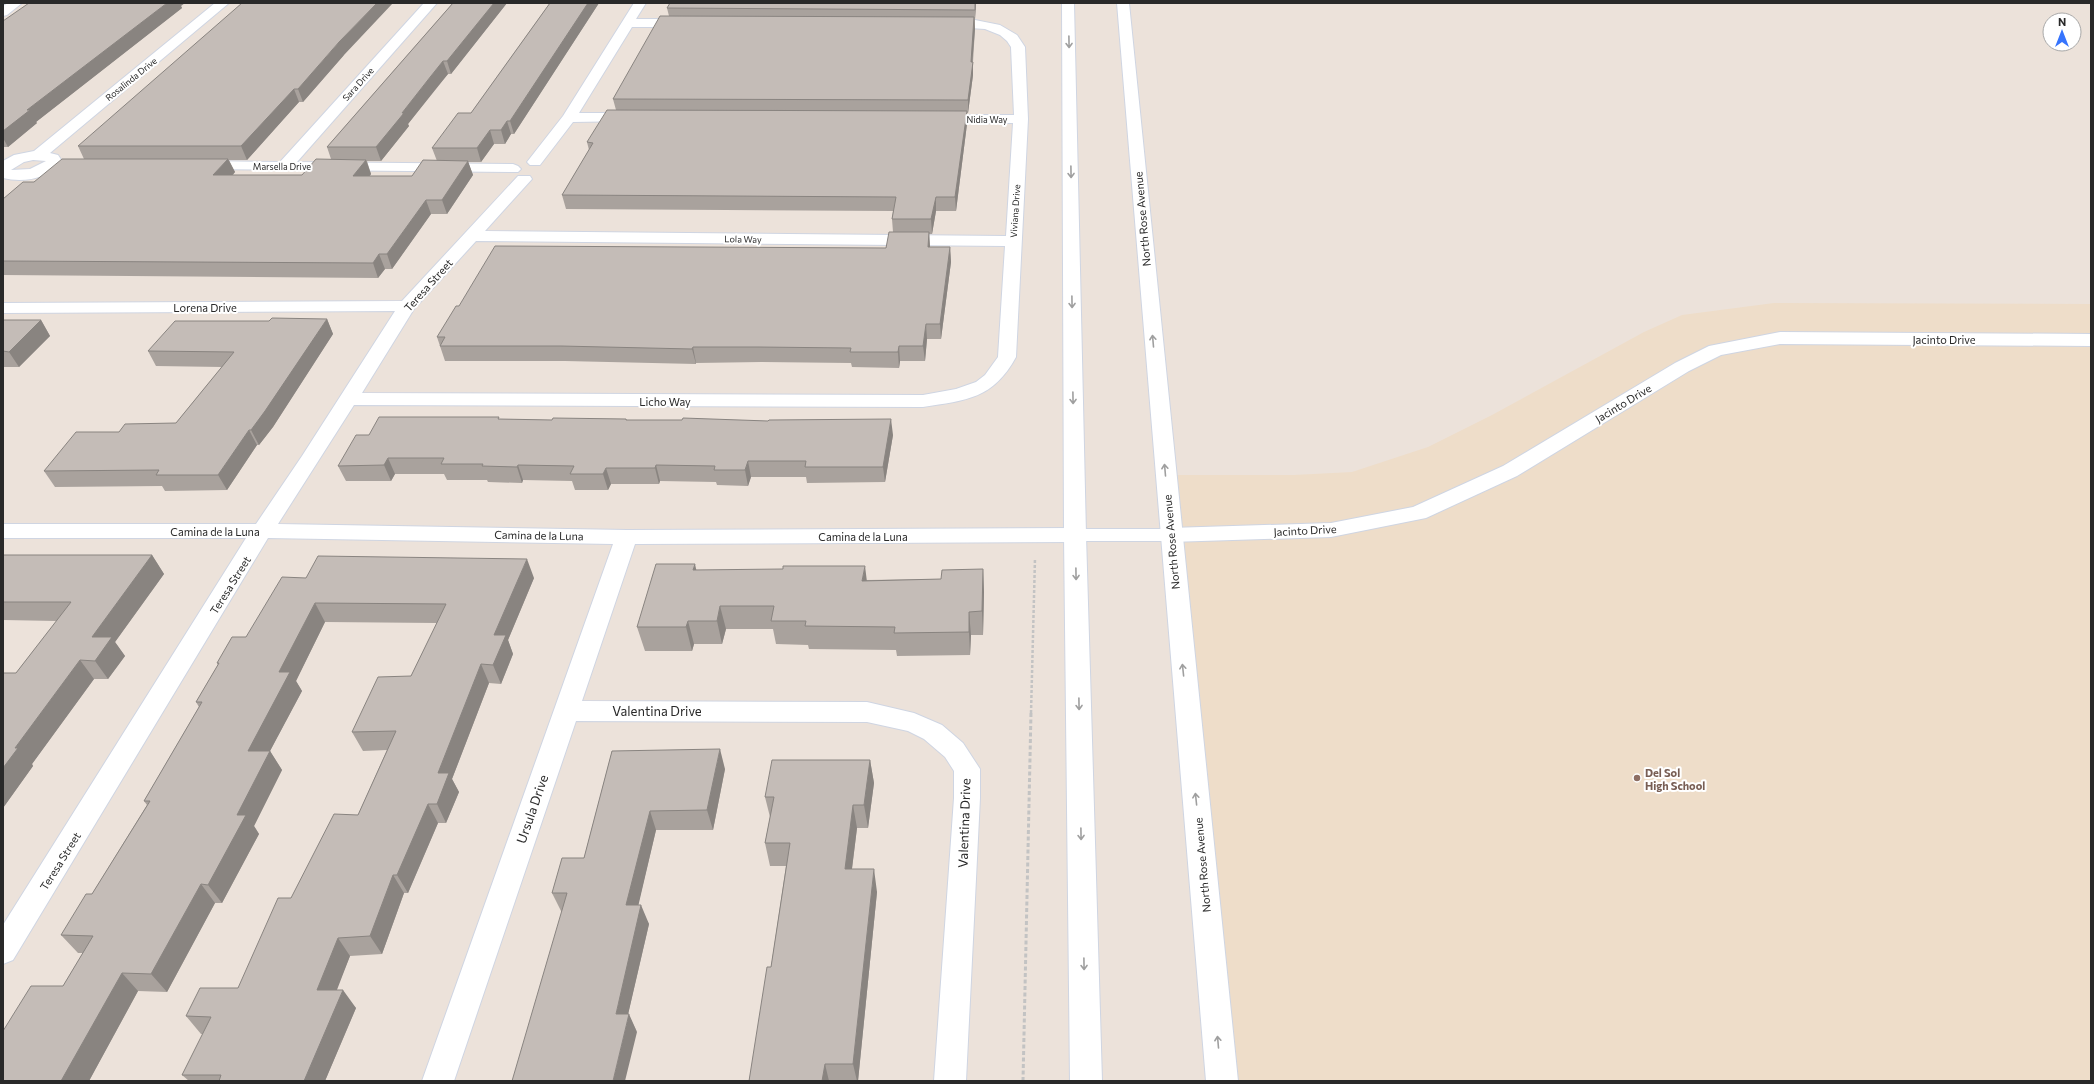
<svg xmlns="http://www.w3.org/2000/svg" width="2094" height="1084" viewBox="0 0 2094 1084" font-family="Commissioner,sans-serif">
<rect width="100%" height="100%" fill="#ece2da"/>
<!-- education -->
<path fill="#eeddc9" d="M1774,303L2091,304V1081H1208L1158,475H1294L1352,472L1428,447L1492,415L1644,332L1682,315Z"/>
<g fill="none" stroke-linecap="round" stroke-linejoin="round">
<defs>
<path id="lane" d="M1075,529H1170L1176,531L1178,535L1176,539L1170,541H1075L1069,539L1067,535L1069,531Z"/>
<path id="street" d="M8,3H22L7,15L3,16V6Z
M215,3H229L50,153L58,155L62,161C49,179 23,183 3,178V161L14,155L34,151ZM33,160L46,161L30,169L11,170L24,162Z
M424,3H437L297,162L513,164L518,166L521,169L518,172L197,169L194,166L197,163L202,161L280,162Z
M634,3H646L636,19H686L692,23L686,27H632L579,113H632L637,114L639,117L637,120L632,121L573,122L540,165H530L527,162L563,116Z
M944,19L975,20L1000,25L1017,35L1025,47L1028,119L1016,357C993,399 967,400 923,407L354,405L278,524L627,530L1075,528L1083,530L1086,535L1083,540L1075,542L635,544L582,701L867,702L914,713L942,725L963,743L980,769V798L966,1081H934L954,798V771L945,757L924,739L908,731L867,722L576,721L454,1081H422L613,544L268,538L13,960L3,964V925L246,538H3V524H256L302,456L395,311L3,313V303L402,301L518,176H530L532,179L485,231L1006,236L1013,123H936L931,122L929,119L931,116L936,115H1014L1011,47L1007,41L1000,35L985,29L939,26L938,23ZM476,241L1005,246L998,357L985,375L976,382L956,389L923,395L362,393L414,309Z
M1780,332L2091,334V346L1780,344L1721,355L1689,371L1517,476L1426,518L1331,537L1170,542L1162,540L1159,535L1162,530L1170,528L1331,523L1413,507L1503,466L1675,363L1709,346Z"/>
<path id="secondary" d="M1062,3H1074L1086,535L1102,1081H1070L1064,535Z
M1117,3H1129L1238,1081H1206Z"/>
</defs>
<!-- lane casing -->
<use href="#lane" stroke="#cfd5e2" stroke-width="2"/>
<!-- street casing -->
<use href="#street" stroke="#cfd5e2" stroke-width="2"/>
<!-- secondary casing -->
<use href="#secondary" stroke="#cfd5e2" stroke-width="2"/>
<!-- path-far1 -->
<path stroke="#c3c3c3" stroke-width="2.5" stroke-dasharray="3 2" stroke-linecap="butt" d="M1031,713L1035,558"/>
<!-- path -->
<path stroke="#c3c3c3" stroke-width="3" stroke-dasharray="4 2.5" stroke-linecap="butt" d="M1023,1081L1031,712"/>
<!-- lane -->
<use href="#lane" fill="#fff" fill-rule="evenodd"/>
<!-- street -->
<use href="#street" fill="#fff" fill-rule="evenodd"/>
<!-- secondary -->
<use href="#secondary" fill="#fff" fill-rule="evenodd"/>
</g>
<!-- wall -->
<path fill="#a9a29d" d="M453,3H507L451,74H448L435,89L408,124L409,126L381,161H367L371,174L370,176H412L437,161L432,148L471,113L550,3H599L514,134H511L505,144H494L481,162H468L473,175L447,214H431L392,269H385L378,278L3,275V199L34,182L84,159L78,146L344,55L303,102H299L247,160H229L235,172L233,175H302L331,159L327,147Z
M670,3H976L975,19V29L973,62V75L968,113H967V124L956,211H936L932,234H929L930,247H950L951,262L941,339H927L925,361H900L899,368L852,367L851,363L761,362L696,363V364L565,361H445L437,337L459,306L886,248L893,232L892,219L893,211L566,209L562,195L589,150L587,142L616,110L613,99L669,16L667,8Z
M181,6L182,8L36,122L37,123L8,147H3V21Z
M327,319L333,334L273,427L259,445H257L227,490L165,491L162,486L55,487L44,471L119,432L176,423L222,367L156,366L148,351L269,321Z
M3,320H41L50,336L19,367H3Z
M499,419L552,420L626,419L627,420L893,435L885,482L807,483L806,477H751L748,486L717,485L716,482L660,481L659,484H611L608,490H575L572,481L523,480L522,483L488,482L487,480H447L444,474H395L391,481H346L338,466L369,435Z
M3,555H152L164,574L115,642L125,656L108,679H94L32,764L33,766L3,808V673H16L57,621L3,620Z
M983,569L984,592L983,635H971L970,655L897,656L896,650L809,649L808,645L776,644L773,629H726L722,644H694L692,651H645L637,627L696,570L866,580L941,579Z
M306,578H534L508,640L513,654L501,684L489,683L452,779L459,792L446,823H438L408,893H404L382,954L350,956L336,990L356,1008L325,1081H189L182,1075L203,1034H201L186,1016L238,988L291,898L358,815L387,750L363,751L352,732L411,676L437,623L325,622L296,681L302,691L270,751L282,770L254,826L259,834L222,903H215L167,992L138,991L89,1081H3L63,986L83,953H78L61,935L92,894L147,805L144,801L199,707L196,702L218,665L217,663L246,637Z
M612,751L725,769L713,830H656L638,905L649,924L628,1014L637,1032L561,911L552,893L584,858Z
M870,760L874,783L868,828H857L852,869L877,892L858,1081H749L771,967L786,866H770L765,843L770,817L765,797Z"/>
<!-- shaded-wall -->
<path fill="#898480" d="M167,3H185L181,6L182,8L36,122L37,123L8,147L3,138V131L27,110Z
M377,3H393L344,55L303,102L298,89L339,42Z
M494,3H507L451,74L447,61Z
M588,3H599L514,134L510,121Z
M975,3H976L975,19Z
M974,17L975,29L972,65L973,62V75L968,113V100Z
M443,61L448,74L408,124L409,126L381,161L376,147L402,113Z
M294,89L299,102L247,160L241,146Z
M967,111V124L956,211L955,197Z
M507,121L511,134L505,144L501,130Z
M490,130L494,144L481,162L477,148Z
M228,159L235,172L220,189L213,175Z
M366,160L371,174L359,190L353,176Z
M468,161L473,175L447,214L442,200Z
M936,197V211L932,234L931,219Z
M426,200L431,214L392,269L387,254Z
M929,232L930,247H928Z
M950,247L951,262L941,339L940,324Z
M379,254L385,269L378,278L373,263Z
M327,319L333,334L273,427L259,445L251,430Z
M41,320L50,336L19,367L9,352Z
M926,324L927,339L925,361L923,346Z
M899,346L900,361L899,368L898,352Z
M693,347L696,363V364L692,349Z
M891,419L893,435L885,482L883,467Z
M249,430L257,445L227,490L218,475Z
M388,458L395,474L391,481L384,465Z
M748,461L751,477L748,486L745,470Z
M518,465L523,480L522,483L517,467Z
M656,465L660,481L659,484L655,468Z
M606,468L611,484L608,490L603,474Z
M152,555L164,574L115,642L125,656L108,679L95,661L92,637Z
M527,559L534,578L508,640L513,654L501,684L493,665L494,635Z
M695,564L700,587L693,570Z
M865,566L868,590L862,581Z
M983,569L984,592L983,635L982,611Z
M315,603L325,622L296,681L302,691L270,751L282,770L254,826L259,834L222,903L208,885L237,815L248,751L279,672Z
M720,606L726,629L722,644L717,621Z
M969,612L971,635L970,655L969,632Z
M688,621L694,644L692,651L686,627Z
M80,660L94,679L32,764L33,766L3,808V768L15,748Z
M481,664L489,683L452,779L459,792L446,823L437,804L438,773Z
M720,749L725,769L713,830L707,810Z
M870,760L874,783L868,828L864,805Z
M428,804L438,823L408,893L397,875Z
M853,805L857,828L849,892L845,869Z
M650,811L656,830L634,924L626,905Z
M874,869L877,892L858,1081H857L853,1064Z
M393,875L404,893L382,954L370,936Z
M201,884L215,903L167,992L151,974Z
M641,905L649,924L624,1032L616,1014Z
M338,938L350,956L330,1008L317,990Z
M122,973L138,991L89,1081H61Z
M343,990L356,1008L325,1081H304Z
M629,1014L637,1032L625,1081H613Z
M825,1064L829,1081H822Z"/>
<!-- building -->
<path fill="#c4bcb7" stroke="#898480" d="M29,3H167L27,110H30L3,131V21Z
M242,3H377L339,42L298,89H294L241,146H78Z
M453,3H494L447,61H443L431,76L402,113H404L376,147H327Z
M550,3H588L510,121H507L501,130H490L477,148H432L458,113H471Z
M670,3H975V10L667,8Z
M660,16L974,17L971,62H973L968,100L613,99Z
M607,110L967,111L955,197H936L931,219H892L896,197L562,195L593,143L587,142Z
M62,159H228L213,175H302L316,159L366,160L353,176H412L423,160L468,161L442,200H426L387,254H379L373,263L3,261V199L23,182H34Z
M889,232H929L928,247H950L940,324H926L923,346H899L898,352H850L851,348L758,347H693L692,349L561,346H440L445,337H437L456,306H459L495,246L886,248Z
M272,318L327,319L265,411L251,430H249L218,475H156L159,470L44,471L76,432H119L125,424L176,423L234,352L148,351L175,321H269Z
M3,320H41L9,352L3,351Z
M379,417H499L498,419L552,420L553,418L626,419V420H682L683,418L768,421L769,420L891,419L883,467H805L806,461H748L745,470H714L715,466L656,465L655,468H606L603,474H570L574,466L518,465L517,467L482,466L483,464H441L444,458H388L384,465L338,466L356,435H369Z
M3,555H152L92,637H112L95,661L80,660L15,748H18L3,768V673H16L71,602H3Z
M318,556L527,559L494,635H506L493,665L481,664L438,773H449L437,804H428L397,875H393L370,936L338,938L317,990H343L304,1081H219L221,1075H182L211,1017L186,1016L200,988H238L278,898H291L334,814L358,815L396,731L352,732L378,677L411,676L446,604L315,603L279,672H290L248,751H270L237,815H246L208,885L201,884L151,974L122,973L61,1081H3V1031L31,986H63L93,936L61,935L86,894H92L150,801H144L202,702H196L219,663H217L232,637H246L282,577L306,578Z
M656,564H695L693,570L783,569V566H865L862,581L941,579L942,570L983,569L982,611L969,612V632L894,633L895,627L805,626L806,621H771L774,606H720L717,621H688L686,627H637Z
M720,749L707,810L650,811L626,905H641L616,1014H629L613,1081H512L567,893H552L562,858H584L612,751Z
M772,760H870L864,805H853L845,869H874L853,1064H825L822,1081H749L767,967H771L790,843H765L774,797H765Z"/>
<!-- one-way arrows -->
<defs><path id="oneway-shaft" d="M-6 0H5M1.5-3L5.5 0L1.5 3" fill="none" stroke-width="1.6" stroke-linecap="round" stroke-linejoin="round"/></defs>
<g stroke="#9f9f9f">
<use href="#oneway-shaft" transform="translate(1069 42) rotate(89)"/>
<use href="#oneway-shaft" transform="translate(1071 172) rotate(89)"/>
<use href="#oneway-shaft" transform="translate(1072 302) rotate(89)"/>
<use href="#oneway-shaft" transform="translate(1153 341) rotate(-95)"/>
<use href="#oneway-shaft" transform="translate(1073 398) rotate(89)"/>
<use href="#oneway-shaft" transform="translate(1165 470) rotate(-95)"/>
<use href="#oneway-shaft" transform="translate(1076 574) rotate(89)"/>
<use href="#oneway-shaft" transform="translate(1183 670) rotate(-96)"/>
<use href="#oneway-shaft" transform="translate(1079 704) rotate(89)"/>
<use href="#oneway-shaft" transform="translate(1196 799) rotate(-96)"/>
<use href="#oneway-shaft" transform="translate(1081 834) rotate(89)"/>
<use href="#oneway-shaft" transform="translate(1084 964) rotate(89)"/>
<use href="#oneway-shaft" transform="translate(1218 1042) rotate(-95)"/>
</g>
<!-- markers -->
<circle fill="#8d6e63" stroke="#fff" stroke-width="1.5" cx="1637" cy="778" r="4"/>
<g text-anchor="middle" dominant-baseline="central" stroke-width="4" stroke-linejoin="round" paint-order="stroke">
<!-- far-street labels -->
<g font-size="9" fill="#292929" stroke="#fff">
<text transform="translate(131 79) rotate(-39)">Rosalinda Drive</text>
<text transform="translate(358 84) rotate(-48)">Sara Drive</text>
<text x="987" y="119">Nidia Way</text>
<text x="282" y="166">Marsella Drive</text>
<text transform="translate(1015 211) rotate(-86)">Viviana Drive</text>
<text transform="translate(743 239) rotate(1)">Lola Way</text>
</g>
<!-- street labels -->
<g font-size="11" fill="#292929" stroke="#fff">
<text transform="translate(1142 219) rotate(-95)">North Rose Avenue</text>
<text transform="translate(428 285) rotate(-48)">Teresa Street</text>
<text x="205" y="307">Lorena Drive</text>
<text x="1944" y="339">Jacinto Drive</text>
<text x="665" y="401">Licho Way</text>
<text transform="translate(1623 403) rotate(-31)">Jacinto Drive</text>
<text transform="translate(1305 530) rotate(-3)">Jacinto Drive</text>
<text x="215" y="531">Camina de la Luna</text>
<text transform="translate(539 535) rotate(1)">Camina de la Luna</text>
<text x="863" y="536">Camina de la Luna</text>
<text transform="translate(1171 542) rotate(-95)">North Rose Avenue</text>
<text transform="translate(230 585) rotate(-58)">Teresa Street</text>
<text transform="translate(60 861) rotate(-58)">Teresa Street</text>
<text transform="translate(1202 865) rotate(-95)">North Rose Avenue</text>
</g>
<!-- education labels -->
<g font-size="11" font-weight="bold" fill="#785e54" stroke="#fff" text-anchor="start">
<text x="1645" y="772">Del Sol<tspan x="1645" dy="13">High School</tspan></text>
</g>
<!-- near-street labels -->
<g font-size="13" fill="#292929" stroke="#fff">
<text x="657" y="711">Valentina Drive</text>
<text transform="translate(532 809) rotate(-71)">Ursula Drive</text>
<text transform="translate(964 823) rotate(-88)">Valentina Drive</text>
</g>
</g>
<!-- border -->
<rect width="2094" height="1084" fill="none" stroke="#292929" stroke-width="8"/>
<!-- north arrow -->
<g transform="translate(2062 32)"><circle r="19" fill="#ffffff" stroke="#a9a9a9"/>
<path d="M0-3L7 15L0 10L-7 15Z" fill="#3674fd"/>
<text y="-6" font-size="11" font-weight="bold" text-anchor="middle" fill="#292929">N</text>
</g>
</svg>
